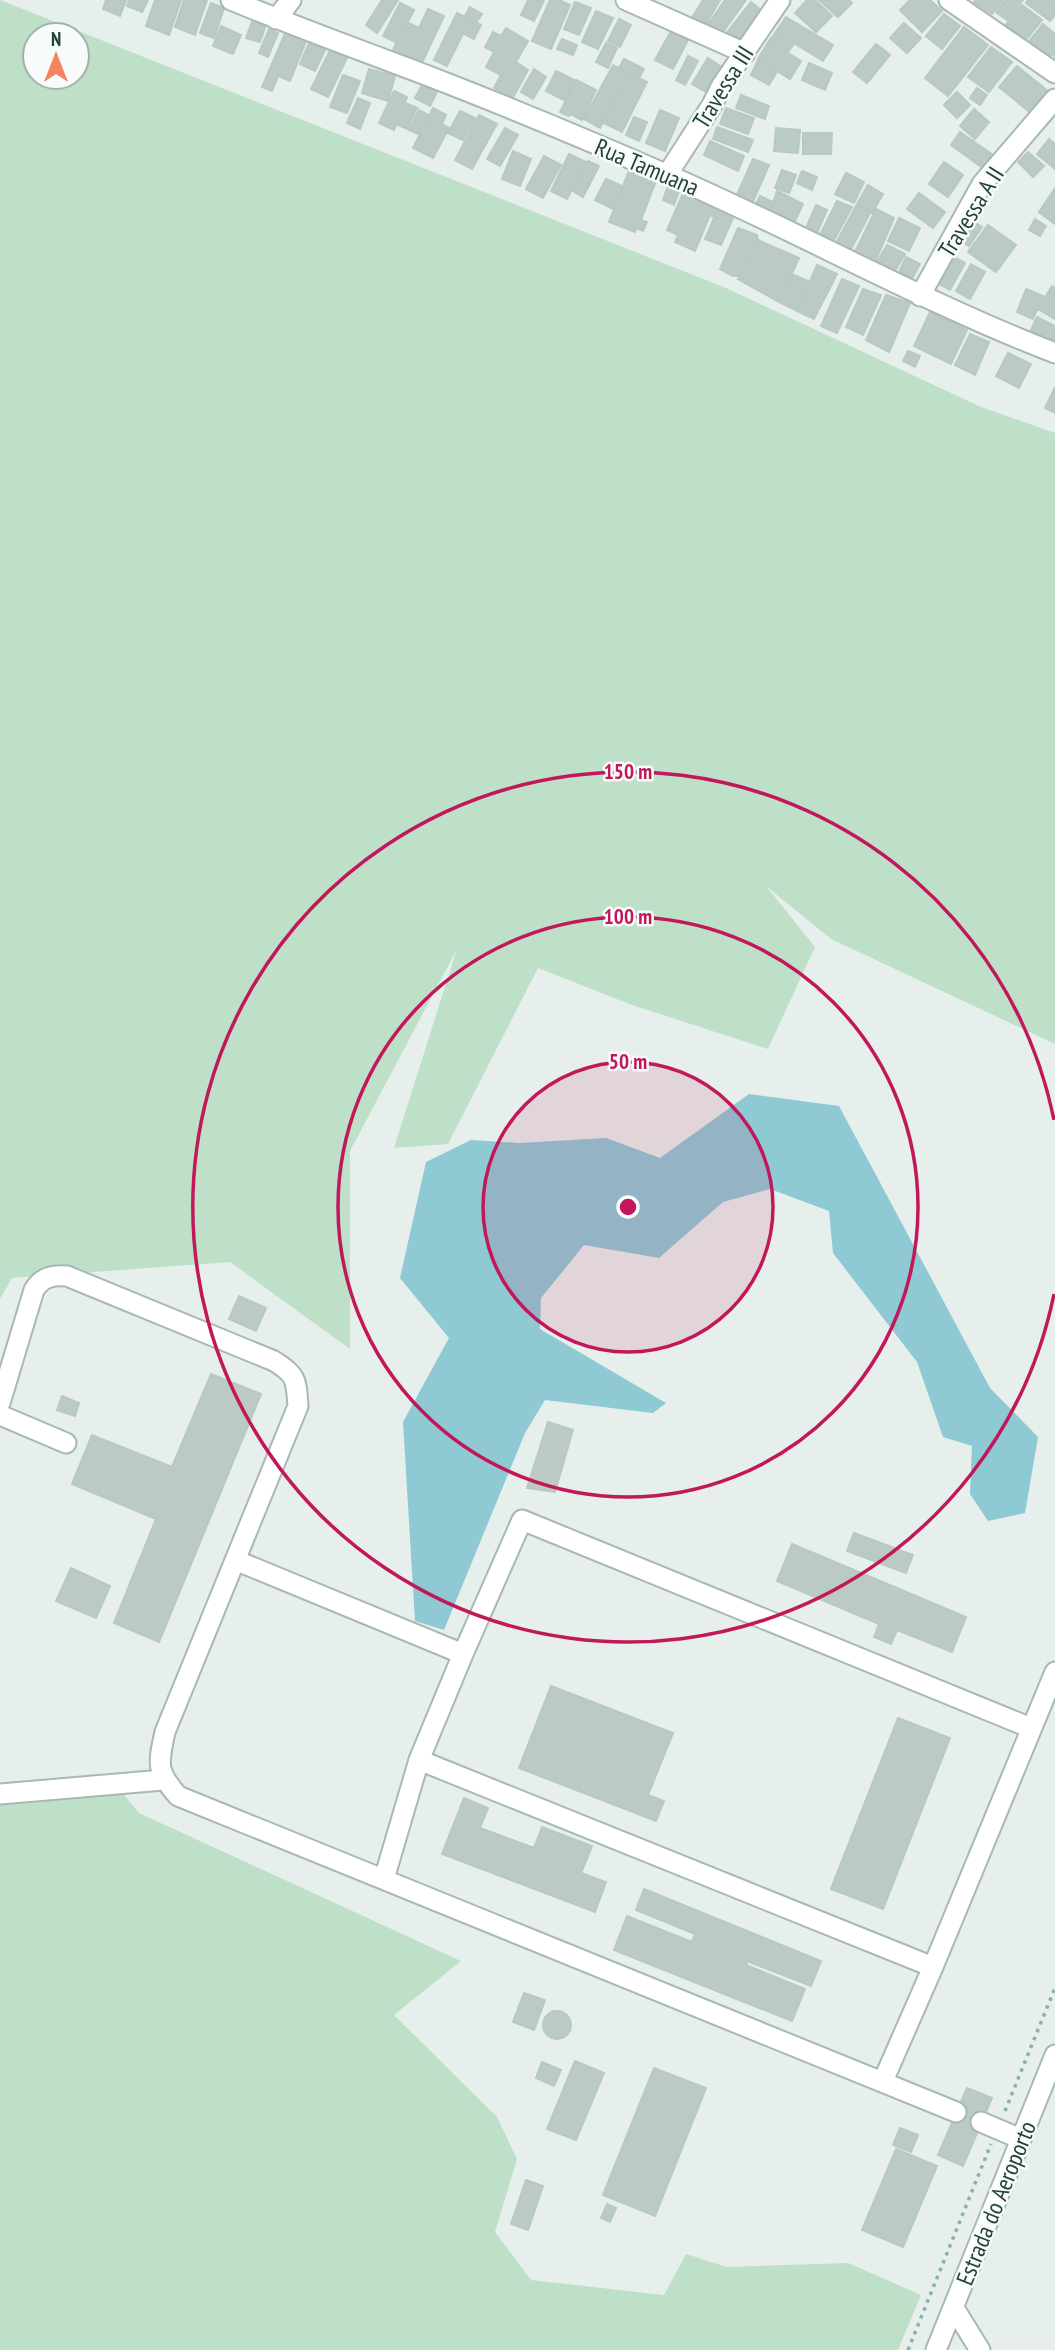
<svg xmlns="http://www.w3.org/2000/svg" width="1055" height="2350" viewBox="0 0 1055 2350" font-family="'PT Sans Narrow',sans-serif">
<rect width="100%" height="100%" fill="#e6efeb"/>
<!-- green -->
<path fill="#bfe0c8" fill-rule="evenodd" d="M0,0L726,288L981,407L1055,433V1044L831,939L766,886L815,947L768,1049L632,1005L538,968L448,1144L394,1148L457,949L350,1151V1349L230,1262L12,1278L0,1299ZM35,35H77V77H35Z
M119,1789L139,1813L461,1961L394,2015L497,2117L517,2159L495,2232L531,2280L664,2295L686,2254L727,2267L848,2263L921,2295L898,2350H0V1804Z"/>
<!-- water -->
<path fill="#8ec9d4" d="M749,1094L839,1106L990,1388L1038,1437L1025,1513L988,1521L970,1494L972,1446L943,1437L917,1362L833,1253L829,1211L770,1189L723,1202L659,1258L584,1245L541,1298L540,1329L666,1403L653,1413L545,1400L525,1433L444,1630L415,1621L403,1422L449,1338L400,1278L426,1162L471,1140L519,1143L606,1138L660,1158Z"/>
<!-- building -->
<path fill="#bbcac4" stroke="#b8c9c2" stroke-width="2" d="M106,0H126L120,16L103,9Z
M129,0H148L142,12L127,6Z
M155,0H181L169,35L146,26Z
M184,0H207L195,35L175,27Z
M382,0H398L377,33L366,25Z
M528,0H544L534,21L521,15Z
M550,0H559L570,5L551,49L532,41Z
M703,0H720L706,24L693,16Z
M725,0H746L721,35L707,26Z
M807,0H815L832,16L816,32L795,13Z
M819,0H849L852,3L838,17Z
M910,0H930L942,11L922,32L900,10Z
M976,0H1002L992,14L974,2Z
M1005,0H1023L1007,20L996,12Z
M1028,0H1055V15L1050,21L1026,3Z
M575,2L591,8L579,35L564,29Z
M751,2L761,10L736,43L725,35Z
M211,3L224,8L214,38L200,33Z
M400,3L414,10L397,43L383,36Z
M1022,5L1042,20L1022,45L1002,29Z
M470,7L482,14L476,23L465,16Z
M428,9L444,16L422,63L393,50L406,22L419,28Z
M596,11L613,18L598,49L582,42Z
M457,13L481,25L474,39L450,27Z
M944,14L960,26L942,49L926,36Z
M786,17L833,45L823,61L776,32Z
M253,19L266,24L260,42L246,38Z
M619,19L631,25L620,47L608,41Z
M904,23L921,38L907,53L890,38Z
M1043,24L1055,34V57L1052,54L1048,57L1041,52L1038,55L1026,45Z
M221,26L241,35L233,54L213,46Z
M450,27L463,34L447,66L434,60Z
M964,27L988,45L948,96L925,78Z
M506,28L528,41L516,62L528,70L512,99L494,88L501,75L486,67L494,52L485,47L493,32L501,36Z
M269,29L278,33L268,57L259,53Z
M672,29L689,38L673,69L655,60Z
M286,31L307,39L290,81L278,76L272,91L262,87Z
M776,32L794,44L788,52L769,41Z
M562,39L577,45L573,55L557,49Z
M769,41L801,61L790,79L758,59Z
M309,43L325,50L315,71L300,64Z
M606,43L617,48L608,68L596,62Z
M876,44L890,55L867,83L853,72Z
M991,47L1012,62L989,92L968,77Z
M330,50L347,58L328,97L311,89Z
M688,56L698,61L685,85L676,80Z
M708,58L722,67L706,92L692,84Z
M624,59L644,69L639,78L619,68Z
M758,60L778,70L769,85L751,75Z
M809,63L832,73L825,90L802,80Z
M613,65L629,74L600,128L584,119Z
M1017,66L1049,92L1032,114L999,87Z
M369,69L395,76L388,101L362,93Z
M534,69L546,77L533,99L521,92Z
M556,71L574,80L564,100L546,91Z
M629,73L647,82L622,132L604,123Z
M343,75L360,81L347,113L330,107Z
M576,80L596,90L582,120L571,114L569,116L560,112Z
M423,83L438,90L430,106L415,98Z
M977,88L987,95L980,105L970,98Z
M394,91L407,97L405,103L417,108L407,129L396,124L394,130L379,123Z
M957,92L970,105L957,118L944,105Z
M741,95L769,106L765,119L736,108Z
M358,98L370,103L360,129L347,123Z
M433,108L446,115L442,124L449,128L433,158L413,148Z
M726,108L754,118L748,134L720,124Z
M974,109L989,122L975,139L960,126Z
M419,110L428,115L418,134L409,130Z
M660,110L679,118L665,151L646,143Z
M460,111L475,118L463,140L448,133Z
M479,115L497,124L472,169L455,160Z
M634,117L647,122L639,141L626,135Z
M717,127L753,140L748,152L713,139Z
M505,128L518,135L500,166L487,159Z
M776,128L800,130L798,153L774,151Z
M960,132L993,155L983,168L951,145Z
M803,133H832L831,154H803Z
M1049,139L1055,144V169L1037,154Z
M710,141L744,156L738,171L704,155Z
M513,151L531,159L520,186L502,179Z
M1028,152L1044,166L1033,177L1018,162Z
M569,154L586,162L567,199L551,191Z
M544,156L561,165L543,198L526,189Z
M753,159L769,165L751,206L735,199Z
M588,161L599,166L583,197L573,191Z
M944,162L963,175L948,197L929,184Z
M632,163L659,173L641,220L647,222L643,231L636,228L635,232L609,222Z
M782,170L796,175L789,193L775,188Z
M802,171L817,177L812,190L797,183Z
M846,173L864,182L854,203L835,194Z
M606,179L624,187L613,209L595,200Z
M868,185L883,194L872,213L857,204Z
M668,186L679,191L674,205L663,200Z
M1055,188V224L1039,212Z
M685,189L718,207L714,217L710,215L695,251L675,242L678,235L667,230Z
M777,191L803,204L794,223L770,213Z
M919,193L945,212L933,228L907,209Z
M760,196L773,202L768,215L754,208Z
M837,201L852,207L830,248L817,241Z
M816,205L827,210L817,233L806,228Z
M856,206L870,213L849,253L835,245Z
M876,209L894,218L875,262L854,254Z
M717,211L733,218L721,245L705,239Z
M899,218L920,228L909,251L888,241Z
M968,218L982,227L969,246L956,237Z
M1035,219L1046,226L1040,236L1029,230Z
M988,225L1016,245L996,272L968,252Z
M738,228L757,235L758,240L740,276H733L720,269Z
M758,240L799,258L779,302L738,279Z
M887,245L905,254L895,271L877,262Z
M948,254L965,263L950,290L934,281Z
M906,257L920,264L912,279L899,272Z
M971,264L985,272L970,299L956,291Z
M817,265L837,274L814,319L797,311Z
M792,274L810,282L797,311L779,302Z
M842,279L859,286L837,333L821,326Z
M1052,286L1055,288V319L1038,309Z
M863,289L881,295L863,335L846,327Z
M1026,289L1043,296L1033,319L1017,312Z
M886,295L910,303L889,352L866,340Z
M930,312L967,330L951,364L914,346Z
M1037,317L1055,326L1054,342L1031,330Z
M970,334L989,342L975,375L955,365Z
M908,351L920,356L915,367L903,361Z
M1008,353L1031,364L1019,388L996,376Z
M1055,387V413L1045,408Z
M239,1296L266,1308L256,1331L229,1319Z
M211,1374L261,1394L159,1642L114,1623L156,1519L72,1484L92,1435L172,1467Z
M62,1396L79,1403L75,1416L57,1410Z
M548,1422L573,1430L555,1492L527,1488Z
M854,1533L913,1555L906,1573L847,1551Z
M792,1544L966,1617L952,1652L897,1630L891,1644L874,1637L879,1624L777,1581Z
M71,1568L110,1586L96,1618L56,1601Z
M551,1686L673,1733L648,1795L664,1801L656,1821L519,1768Z
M898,1718L950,1738L883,1909L831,1889Z
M464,1798L488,1808L480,1828L534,1848L542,1827L592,1846L581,1873L606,1882L595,1912L442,1854Z
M644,1889L821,1961L811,1986L747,1961L746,1965L805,1989L792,2021L614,1950L627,1916L692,1942L695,1934L636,1910Z
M524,1993L545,2000L534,2030L513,2022Z
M543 2025a14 14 0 1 1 28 0a14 14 0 1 1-28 0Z
M575,2061L604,2073L576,2140L547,2129Z
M542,2062L561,2070L554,2086L536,2078Z
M654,2068L706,2088L655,2216L603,2195Z
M967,2088L992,2098L963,2166L938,2155Z
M900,2128L918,2135L911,2152L893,2145Z
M896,2149L937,2166L903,2247L862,2230Z
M526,2180L543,2186L528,2230L511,2224Z
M607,2204L616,2208L610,2222L601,2218Z"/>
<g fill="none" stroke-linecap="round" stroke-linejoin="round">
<defs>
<path id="minor" d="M231,0C303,30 377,56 449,84C523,113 597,144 670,176C799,232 923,302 1055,353
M626,0L745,53
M949,0L1055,73
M276,19L291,0
M667,175L712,105L722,85L780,0
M920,296L982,184L1055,99
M0,1403L34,1290C42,1277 52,1275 67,1276L274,1361C297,1375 296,1380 298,1406L165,1732C158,1764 156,1771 178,1796L956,2112
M0,1415L66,1443
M235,1560L463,1654
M419,1760L933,1967
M0,1794L163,1780
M384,1879L419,1760L463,1654L522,1520L1031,1728
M883,2081L933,1967L1055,1672
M981,2122L1021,2139
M954,2308L980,2350
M936,2350L1055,2055"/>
</defs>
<!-- minor casing -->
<use href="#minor" stroke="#a8b8b2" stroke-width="23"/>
<!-- path -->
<path stroke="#86b3a5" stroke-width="3.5" stroke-dasharray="3.5 5" stroke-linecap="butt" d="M1005,2111L1055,1988
M908,2350L991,2144"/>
<!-- minor -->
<use href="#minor" stroke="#fff" stroke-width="19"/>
</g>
<!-- distance rings -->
<circle cx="628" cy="1207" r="145" fill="#c2185b" fill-opacity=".12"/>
<g fill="none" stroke="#c2185b" stroke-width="3.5">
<circle cx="628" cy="1207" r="145"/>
<circle cx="628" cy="1207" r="290"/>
<path d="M1054 1294A435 435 0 1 1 1054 1120"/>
</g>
<g text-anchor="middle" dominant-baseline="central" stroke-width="5" stroke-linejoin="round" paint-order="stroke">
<!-- street labels -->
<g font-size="24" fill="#24423a" stroke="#f7fbf9">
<text transform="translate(723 87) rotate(-58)">Travessa III</text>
<text transform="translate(647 167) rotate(23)">Rua Tamuana</text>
<text transform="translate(971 212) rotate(-58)">Travessa A II</text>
<text transform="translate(996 2203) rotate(-68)">Estrada do Aeroporto</text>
</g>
</g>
<circle cx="628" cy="1207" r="10" fill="#c2185b" stroke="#f7fbf9" stroke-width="3.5"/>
<g font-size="21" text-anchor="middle" font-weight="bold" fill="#c2185b" stroke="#f7fbf9" stroke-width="5" stroke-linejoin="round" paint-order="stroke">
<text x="628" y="779">150 m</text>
<text x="628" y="924">100 m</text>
<text x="628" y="1069">50 m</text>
</g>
<!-- north arrow -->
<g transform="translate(56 56)"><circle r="33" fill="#f7fbf9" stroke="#a3b1ad" stroke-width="2"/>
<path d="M0-5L12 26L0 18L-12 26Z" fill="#f4845f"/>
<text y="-10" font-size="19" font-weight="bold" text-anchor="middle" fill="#24423a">N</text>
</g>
</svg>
